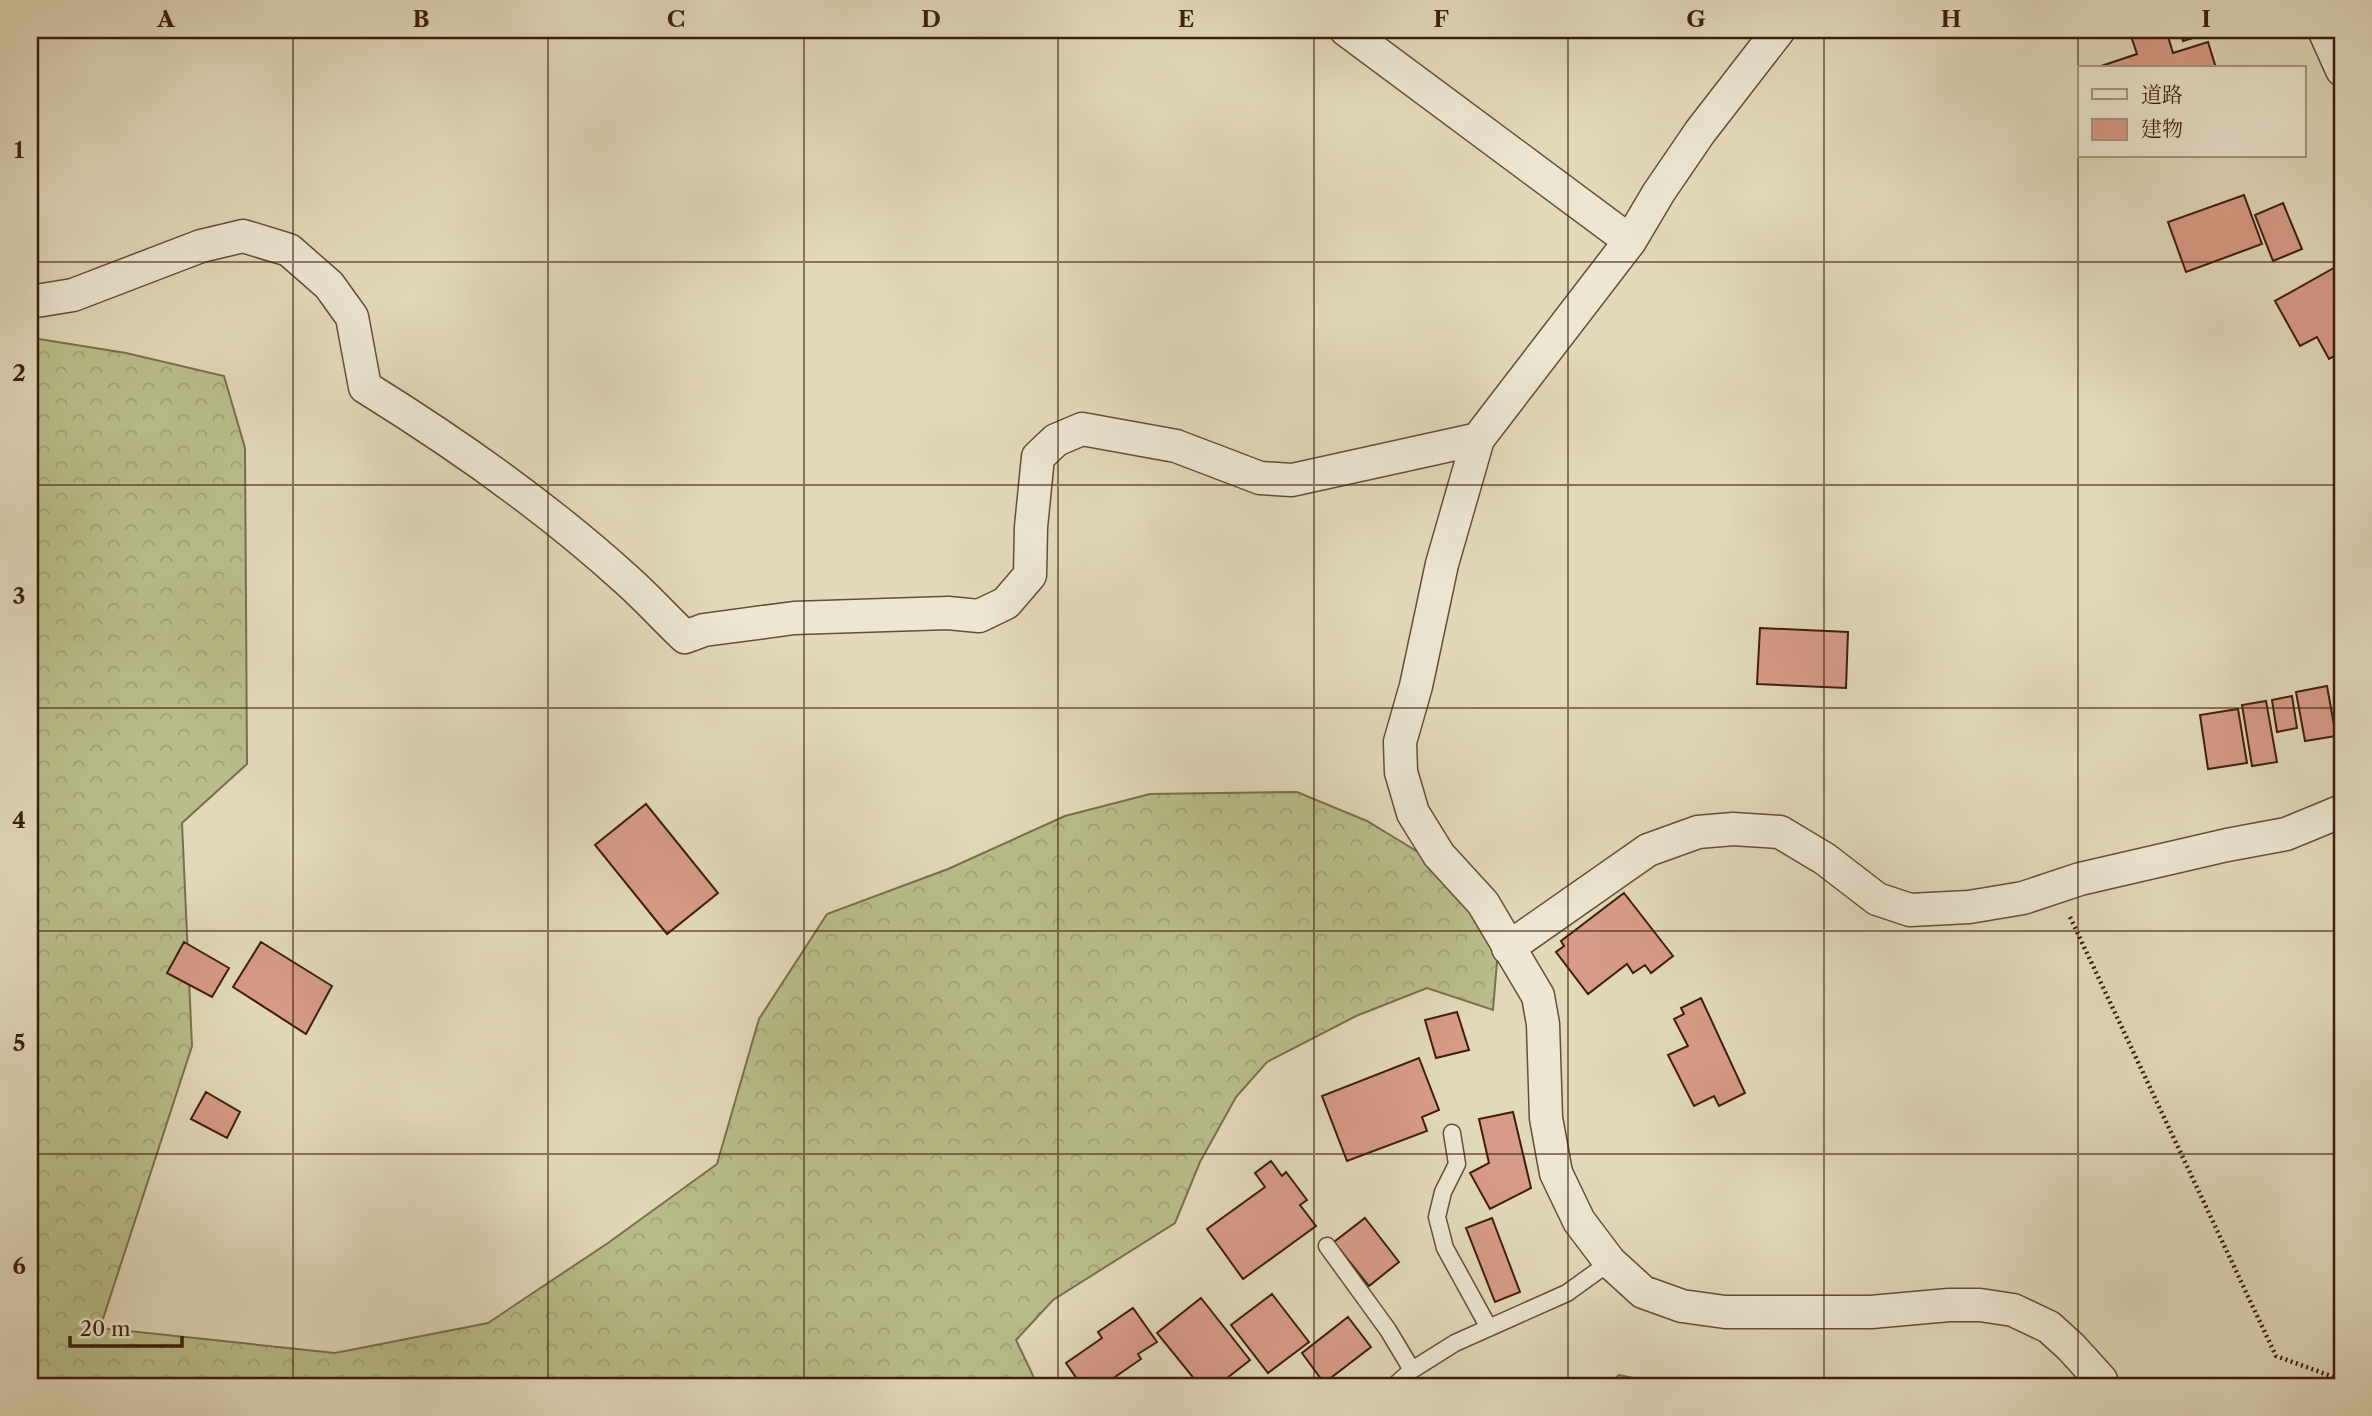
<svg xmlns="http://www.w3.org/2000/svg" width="2372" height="1416" viewBox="0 0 2372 1416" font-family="'Libre Caslon Text','Noto Serif JP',serif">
<defs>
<pattern id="forest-crowns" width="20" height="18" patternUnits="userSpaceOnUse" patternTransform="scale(1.75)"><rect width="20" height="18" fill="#b9be8c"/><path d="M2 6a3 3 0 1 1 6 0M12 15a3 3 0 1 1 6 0" fill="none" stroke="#a0a377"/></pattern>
</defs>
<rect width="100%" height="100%" fill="#e2d9ba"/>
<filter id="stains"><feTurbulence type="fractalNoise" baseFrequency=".00286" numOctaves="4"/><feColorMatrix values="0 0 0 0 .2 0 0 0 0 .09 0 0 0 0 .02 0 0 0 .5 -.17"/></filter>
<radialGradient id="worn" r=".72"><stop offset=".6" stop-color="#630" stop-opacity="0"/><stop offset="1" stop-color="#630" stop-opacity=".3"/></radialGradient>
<!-- forest -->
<path fill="url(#forest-crowns)" stroke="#7c6e4c" stroke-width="2" d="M30,339H39L126,353L224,376L245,448L247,764L182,823L192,1046L100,1328L335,1353L488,1323L608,1243L717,1164L759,1019L827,914L948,869L1065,816L1150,794L1297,792L1367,821L1418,852L1472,908L1498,950L1493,1010L1427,988L1356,1016L1267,1062L1236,1097L1200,1162L1175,1223L1053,1300L1016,1340L1038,1386H30Z
M1619,1375L1673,1386H1606Z"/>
<!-- building -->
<path fill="#d79c87" stroke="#3f1e0b" stroke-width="2" d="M2129,30H2166L2173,53L2208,42L2216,68H2095L2137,54Z
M2180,30H2220L2183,41Z
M2244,195L2262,244L2186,272L2168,222Z
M2283,203L2302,249L2273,261L2255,215Z
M2339,265L2342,270V352L2329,359L2317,337L2300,346L2275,301Z
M1760,628L1848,632L1846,688L1757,684Z
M2327,686L2336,736L2305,741L2296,692Z
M2292,696L2297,728L2277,732L2272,700Z
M2266,701L2277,762L2252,766L2242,705Z
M2238,709L2247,763L2208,769L2200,715Z
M646,804L718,893L667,934L595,845Z
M1624,893L1673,956L1651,973L1645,965L1633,973L1627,964L1588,994L1556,952L1564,946L1561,941Z
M184,942L229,968L212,997L167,973Z
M261,942L332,986L306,1034L233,987Z
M1701,998L1745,1093L1719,1106L1714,1096L1694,1106L1668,1055L1688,1046L1674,1019L1684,1014L1681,1008Z
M1457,1012L1469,1050L1436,1058L1425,1020Z
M1419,1058L1439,1110L1422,1117L1427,1131L1347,1161L1322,1096Z
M206,1092L240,1112L227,1138L191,1119Z
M1513,1112L1531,1188L1490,1209L1470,1173L1489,1163L1479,1119Z
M1271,1161L1282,1176L1286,1172L1307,1200L1300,1205L1316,1226L1243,1279L1207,1229L1265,1187L1255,1173Z
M1365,1218L1399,1262L1369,1286L1334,1242Z
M1492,1218L1520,1292L1495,1302L1466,1228Z
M1272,1294L1309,1342L1268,1373L1231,1325Z
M1201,1298L1250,1360L1217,1386H1200L1157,1333Z
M1133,1308L1157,1342L1138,1354L1141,1359L1115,1377L1122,1386H1082L1066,1363L1102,1338L1098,1332Z
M1348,1317L1371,1347L1324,1383L1302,1353Z"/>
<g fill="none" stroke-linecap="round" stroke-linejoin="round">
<defs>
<path id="lane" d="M1452,1133L1457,1164L1443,1192L1437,1217L1445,1248L1489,1328
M1327,1246L1388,1330L1412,1370
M1394,1386L1412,1370L1455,1343L1567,1293L1610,1262"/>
<path id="street" d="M1346,30L1630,241
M1779,30L1700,132L1659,192L1630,241L1478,439L1442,564L1416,686L1400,742L1401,772L1413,813L1439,855L1483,903L1538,996L1543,1024L1546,1118L1556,1173L1579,1221L1610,1262L1643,1292L1682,1306L1725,1312H1871L1949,1305H1980L2013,1310L2049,1327L2071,1347L2101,1380L2103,1386
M2324,30L2342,70
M30,302L73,295L201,246L243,236L289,250L329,285L352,317L365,387C457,444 548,508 628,581C648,599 666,619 685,637L704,630L794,618L948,613L979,616L1006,603L1030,575L1031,527L1038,457L1056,440L1082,429L1176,446L1260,478L1292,480L1478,439
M1508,948L1648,850L1698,832L1733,829L1780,832L1825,859L1877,899L1910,910L1969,907L2023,898L2080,879L2227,845L2286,834L2342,811"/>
</defs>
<!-- lane casing -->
<use href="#lane" stroke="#684d37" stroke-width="19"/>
<!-- street casing -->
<use href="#street" stroke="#684d37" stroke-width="35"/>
<!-- path -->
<path stroke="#3f1e0b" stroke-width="4.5" stroke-dasharray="2 3.5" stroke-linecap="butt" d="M2070,917L2276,1356L2342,1380"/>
<!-- lane -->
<use href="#lane" stroke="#ece6d2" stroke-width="16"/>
<!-- street -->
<use href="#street" stroke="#ece6d2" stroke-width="32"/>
</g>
<!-- grid -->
<path fill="none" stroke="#3f1e0b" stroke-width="2" stroke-opacity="0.55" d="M293,30V1386M548,30V1386M804,30V1386M1058,30V1386M1314,30V1386M1568,30V1386M1824,30V1386M2078,30V1386M30,262H2342M30,485H2342M30,708H2342M30,931H2342M30,1154H2342"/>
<!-- margin -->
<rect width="2372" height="1416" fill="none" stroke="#e2d9ba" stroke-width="77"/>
<!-- legend -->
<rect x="2078" y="66" width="228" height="91" fill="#ece6d2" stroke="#a79682" stroke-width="2"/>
<rect x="2092" y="89" width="35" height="10" fill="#ece6d2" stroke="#a79682" stroke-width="2"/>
<text x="2141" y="102" font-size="21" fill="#3f1e0b">道路</text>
<rect x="2092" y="119" width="35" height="21" fill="#d79c87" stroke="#a79682" stroke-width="2"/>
<text x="2141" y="136" font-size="21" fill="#3f1e0b">建物</text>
<!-- scale -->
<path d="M70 1336v10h112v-10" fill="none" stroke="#3f1e0b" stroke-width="3.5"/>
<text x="80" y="1336" font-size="21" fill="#3f1e0b" stroke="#ece6d2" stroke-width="5" paint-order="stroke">20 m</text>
<rect x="38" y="38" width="2296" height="1340" fill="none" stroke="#3f1e0b" stroke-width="2.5"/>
<g font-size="23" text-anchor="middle" font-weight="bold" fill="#3f1e0b">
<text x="166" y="27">A</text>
<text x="421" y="27">B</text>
<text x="676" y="27">C</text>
<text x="931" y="27">D</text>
<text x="1186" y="27">E</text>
<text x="1441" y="27">F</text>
<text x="1696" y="27">G</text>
<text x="1951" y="27">H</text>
<text x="2206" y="27">I</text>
<text x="19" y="158">1</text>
<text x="19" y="381">2</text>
<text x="19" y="604">3</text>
<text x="19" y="828">4</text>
<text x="19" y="1051">5</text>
<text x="19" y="1274">6</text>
</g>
<rect width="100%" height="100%" filter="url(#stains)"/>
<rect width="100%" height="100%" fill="url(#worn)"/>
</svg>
